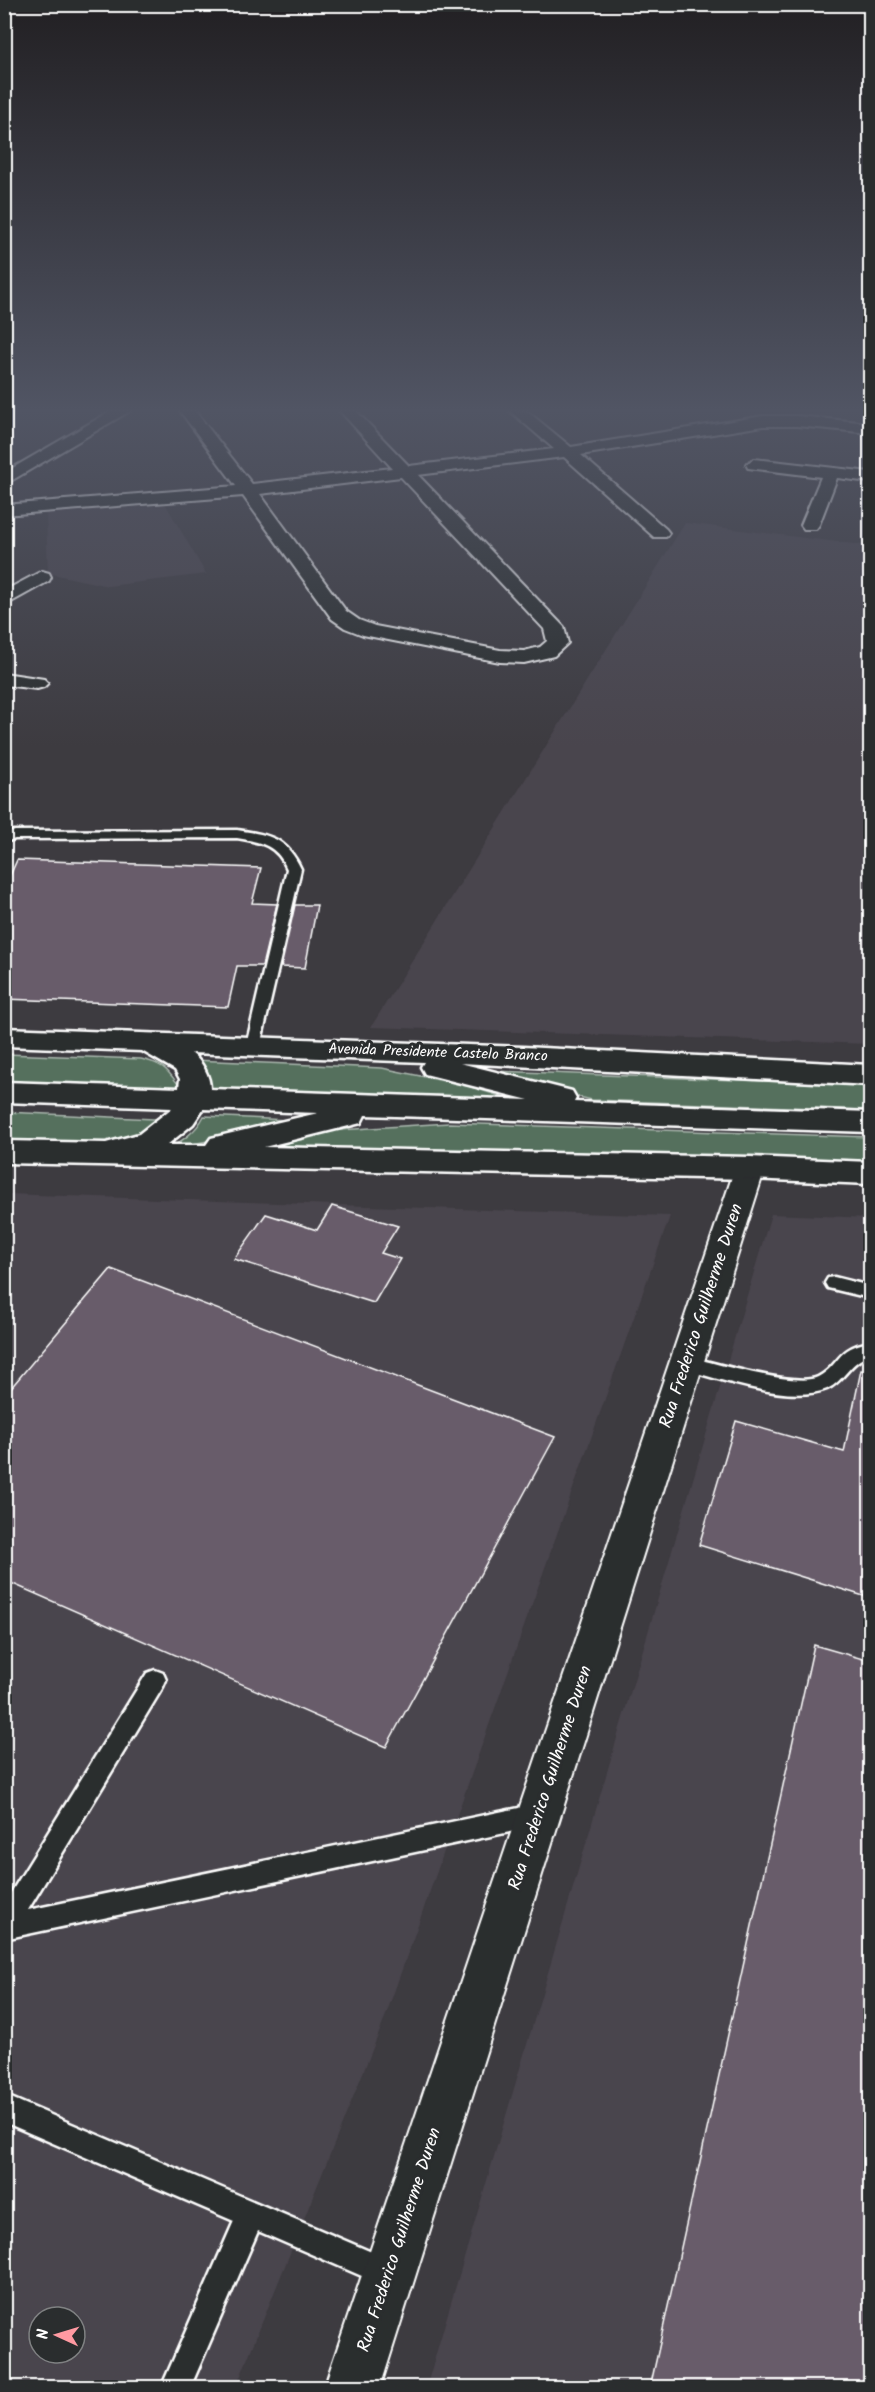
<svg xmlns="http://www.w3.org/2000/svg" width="875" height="2392" viewBox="0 0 875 2392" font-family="Kalam,sans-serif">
<rect width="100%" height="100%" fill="#3d3b40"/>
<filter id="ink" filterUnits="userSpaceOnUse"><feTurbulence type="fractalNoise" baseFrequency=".0167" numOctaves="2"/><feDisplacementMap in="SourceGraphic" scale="12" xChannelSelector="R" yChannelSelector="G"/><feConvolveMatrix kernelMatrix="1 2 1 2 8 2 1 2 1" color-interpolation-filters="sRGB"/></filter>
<g filter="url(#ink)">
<!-- built -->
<path fill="#4a454d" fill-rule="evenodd" d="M166,505L206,574L108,586L48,573L46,513Z
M685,523L870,546V1044L371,1027Z
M5,1194L670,1216L383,2023L236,2387L5,2388ZM39,2317H75V2353H39Z
M771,1214L870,1218V2387L426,2388Z"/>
<!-- green -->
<path fill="#556f5d" stroke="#aab7ae" stroke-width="1.5" d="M5,1054L141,1059C165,1064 167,1070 181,1088L5,1082Z
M193,1060L382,1068L468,1086L516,1101L212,1090L208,1076Z
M464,1070L870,1085V1110L592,1100Z
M5,1112L175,1120L124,1144L5,1140Z
M204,1116L307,1121L168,1149C183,1140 196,1132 204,1116Z
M449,1123L870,1137V1173L239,1152L324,1131Z"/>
<!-- building -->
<path fill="#685c6a" stroke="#fff" stroke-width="1.5" d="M17,860L261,868L252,903L277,904L262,966H237L228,1007L4,999V889Z
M295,905H317L305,968L281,967Z
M332,1206L398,1226L381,1253L400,1259L374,1303L234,1259L266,1214L317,1230Z
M111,1269L555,1437L386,1747L4,1580V1396Z
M861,1370L870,1371V1598L699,1545L736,1421L844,1452Z
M814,1645L870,1661V2388H650Z"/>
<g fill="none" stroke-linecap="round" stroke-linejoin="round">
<defs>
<path id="lane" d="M237,830C269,835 286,837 301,869L260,1046L253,1051L246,1046L287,869C277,845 261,842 237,838L15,839L4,842V834L15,831Z
M834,1277L870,1286V1298L828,1288L825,1283L828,1278Z
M870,1342V1356C850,1360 845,1381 827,1389C790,1404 724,1380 686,1370L680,1368L677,1363L680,1358L686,1356C711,1362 797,1388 818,1377C841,1365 835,1348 870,1342Z
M155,1670L163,1673L166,1680L163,1687L28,1910L538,1804L546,1807L550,1815L546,1823L538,1826L4,1939V1904L147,1673Z
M4,2095L395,2262L399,2272L395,2282L385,2286L258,2231L190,2388H161L234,2221L4,2122Z"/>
<path id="street" d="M111,411H130L4,485V473Z
M180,411H195L252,484L392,468L340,411H356L409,466L554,449L510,411H527L571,447L763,416H797L870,423V433L797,426H763L581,455L666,529L669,533L666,537H654L564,457L418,475L564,627L568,643L554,656L524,663L500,662L363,635L345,628L332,619L243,496L4,515V505L236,486ZM401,477L544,629L547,641L540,647L524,651L500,650L375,626L359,620L346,611L260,494Z
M754,459L870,472V482L837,478L819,525L816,529H804L801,525L821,477L748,468L746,464Z
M42,571L49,573L51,577L49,581L4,606V591Z
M4,673L44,679L48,683L44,687L37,689L4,685Z
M750,1157L761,1161L765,1168L380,2388H324L735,1168L739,1161Z"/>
<path id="secondary" d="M4,1028L523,1047L870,1065V1085L460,1063L572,1091L576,1098L574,1102L870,1112V1132L365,1115L361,1123L264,1147L750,1157L870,1162V1184L750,1179L4,1163V1141L106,1143L139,1134L172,1108L4,1102V1082L179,1088L180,1079L175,1070L142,1051L4,1046ZM191,1053L424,1062L421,1067L425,1074L529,1100L210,1089C210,1076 202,1061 191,1053ZM203,1109L318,1113L211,1138L206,1145H167L193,1124Z"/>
</defs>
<!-- lane casing -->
<use href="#lane" stroke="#fff" stroke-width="5"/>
<!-- street casing -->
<use href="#street" stroke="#fff" stroke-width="4"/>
<!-- secondary casing -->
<use href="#secondary" stroke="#fff" stroke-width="5"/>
<!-- lane -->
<use href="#lane" fill="#2a2d2e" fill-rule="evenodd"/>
<!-- street -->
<use href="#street" fill="#2a2d2e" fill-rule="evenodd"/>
<!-- secondary -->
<use href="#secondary" fill="#2a2d2e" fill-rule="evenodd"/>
</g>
</g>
<!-- sky -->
<linearGradient id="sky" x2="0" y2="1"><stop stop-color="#222023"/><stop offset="0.55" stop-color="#515564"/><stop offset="1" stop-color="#515564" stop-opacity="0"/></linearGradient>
<rect width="875" height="746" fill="url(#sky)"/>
<g text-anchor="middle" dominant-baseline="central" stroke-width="6" stroke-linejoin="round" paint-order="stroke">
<!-- street labels -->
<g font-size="15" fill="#fff" stroke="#2a2d2e">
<text transform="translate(438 1053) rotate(2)">Avenida Presidente Castelo Branco</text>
</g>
<!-- near-street labels -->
<g font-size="18" fill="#fff" stroke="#2a2d2e">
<text transform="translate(702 1316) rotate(-72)">Rua Frederico Guilherme Duren</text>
<text transform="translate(551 1778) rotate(-72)">Rua Frederico Guilherme Duren</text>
<text transform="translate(400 2240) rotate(-72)">Rua Frederico Guilherme Duren</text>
</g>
</g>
<!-- margin -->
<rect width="875" height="2392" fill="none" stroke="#2a2d2e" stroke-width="24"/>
<rect x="12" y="12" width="851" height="2368" fill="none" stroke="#fff" stroke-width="2" filter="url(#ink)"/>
<!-- north arrow -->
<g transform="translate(57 2335) rotate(274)"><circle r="28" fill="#2a2d2e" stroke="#7f8182" stroke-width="1.5"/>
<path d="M0-4.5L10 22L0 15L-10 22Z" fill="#ff9aa2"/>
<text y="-9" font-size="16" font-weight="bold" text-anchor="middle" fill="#ffffff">N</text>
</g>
</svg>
